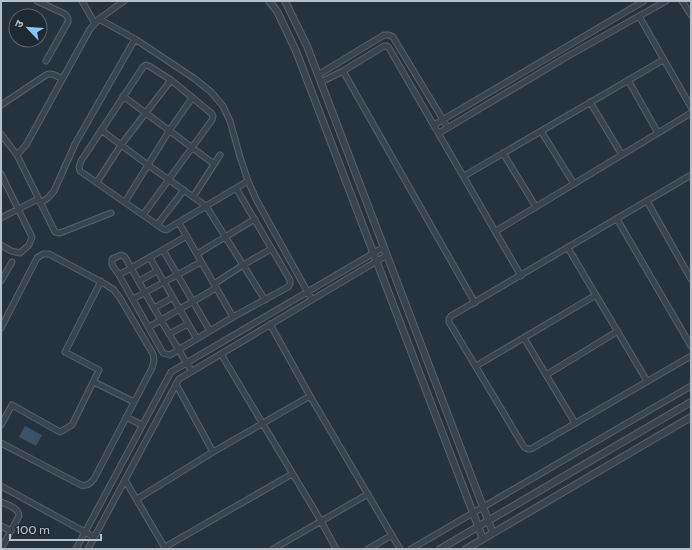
<svg xmlns="http://www.w3.org/2000/svg" width="692" height="550" viewBox="0 0 692 550" font-family="Cabin,'Noto Sans Devanagari',sans-serif">
<rect width="100%" height="100%" fill="#25333e"/>
<!-- water -->
<path fill="#395265" d="M25,426L42,435L36,446L19,437Z"/>
<g fill="none" stroke-linecap="round" stroke-linejoin="round">
<defs>
<path id="minor" d="M37,1L65,14L68,18V22L46,61
M82,1L94,22
M682,1L691,15
M639,16L691,107
M99,19L135,39L195,79L211,92L223,106L230,121L240,157L248,181L257,201L312,300
M387,46L389,48L521,276
M343,71L475,303
M318,75L384,35H389L393,37L448,128
M628,80L658,133
M321,82L343,71L384,46H387
M123,96L214,164
M590,102L622,155
M1,105L46,75C51,72 57,76 62,79
M434,125L644,1
M101,130L148,165L206,206L265,300
M541,131L574,184
M439,133L568,56L666,1
M1,134L17,155L55,232L60,233L111,213
M503,153L536,207
M17,155L26,145L90,29L99,19L124,1
M1,174L32,237L29,245L20,253L11,251L1,245
M691,175L451,316L449,319V322L524,447L528,449H531L691,356
M464,176L663,60
M97,182L121,145L171,80
M193,197L220,155
M647,201L691,279
M125,202L169,131L192,98
M40,203L48,198L54,191L75,144L135,39
M143,215L212,120L213,116L211,113L171,80L149,66L146,65L143,67L81,161L79,167L80,171L163,229L166,230L248,181
M1,218L38,199
M617,219L691,346
M179,223L233,317L288,287L290,284V280L236,188
M157,225L184,190
M496,231L691,113
M568,248L647,381
M163,250L210,331
M197,254L255,219
M150,258L197,339
M119,275L187,236
M1,281L12,262
M139,281L157,271
M214,284L243,265L271,249
M133,299L201,262
M154,308L172,298
M270,324L310,396L400,549
M149,327L216,288
M1,328L37,258L43,254H49L105,284L114,290L120,298L153,354L154,361L152,368L94,479C90,484 87,486 81,485L1,443
M169,334L188,324
M524,338L575,423
M221,354L321,521L336,549
M476,366L596,295
M192,371C185,362 180,351 174,342C157,314 141,286 125,257L121,255L112,259V265L119,275L163,353L170,355C191,342 212,330 233,317
M546,375L618,331
M94,382L134,402
M176,384L213,452
M126,417L142,425
M1,425L12,405L60,432L72,425L99,370L65,352L101,281
M125,480L165,548
M1,486L94,537
M137,499L213,452L310,396
M1,502C8,505 19,508 19,516L1,549
M1,526L11,531
M165,547L292,474
M76,549L171,372L384,247
M88,549L179,379L387,255
M273,549L368,494
M368,549L392,535
M411,549L691,386"/>
<path id="tertiary" d="M269,1L277,11L296,51L483,539
M285,1L307,46L493,533
M440,549L691,402
M466,549L691,417"/>
</defs>
<!-- minor casing -->
<use href="#minor" stroke="#57636c" stroke-width="7"/>
<!-- tertiary casing -->
<use href="#tertiary" stroke="#57636c" stroke-width="8"/>
<!-- minor -->
<use href="#minor" stroke="#39454e" stroke-width="5"/>
<!-- tertiary -->
<use href="#tertiary" stroke="#39454e" stroke-width="6"/>
</g>
<!-- border -->
<rect width="692" height="550" fill="none" stroke="#b5c0c9" stroke-width="4"/>
<!-- north arrow -->
<g transform="translate(28 28) rotate(295)"><circle r="19" fill="#1e2a33" stroke="#5a666f"/>
<path d="M0-3L7 15L0 10L-7 15Z" fill="#8dc4f6"/>
<text y="-6" font-size="11" font-weight="bold" text-anchor="middle" fill="#b5c0c9">उ</text>
</g>
<!-- scale -->
<path d="M10 534v6h91v-6" fill="none" stroke="#b5c0c9" stroke-width="2"/>
<text x="16" y="534" font-size="12" fill="#b5c0c9" stroke="#1e2a33" stroke-width="3" paint-order="stroke">100 m</text>
</svg>
